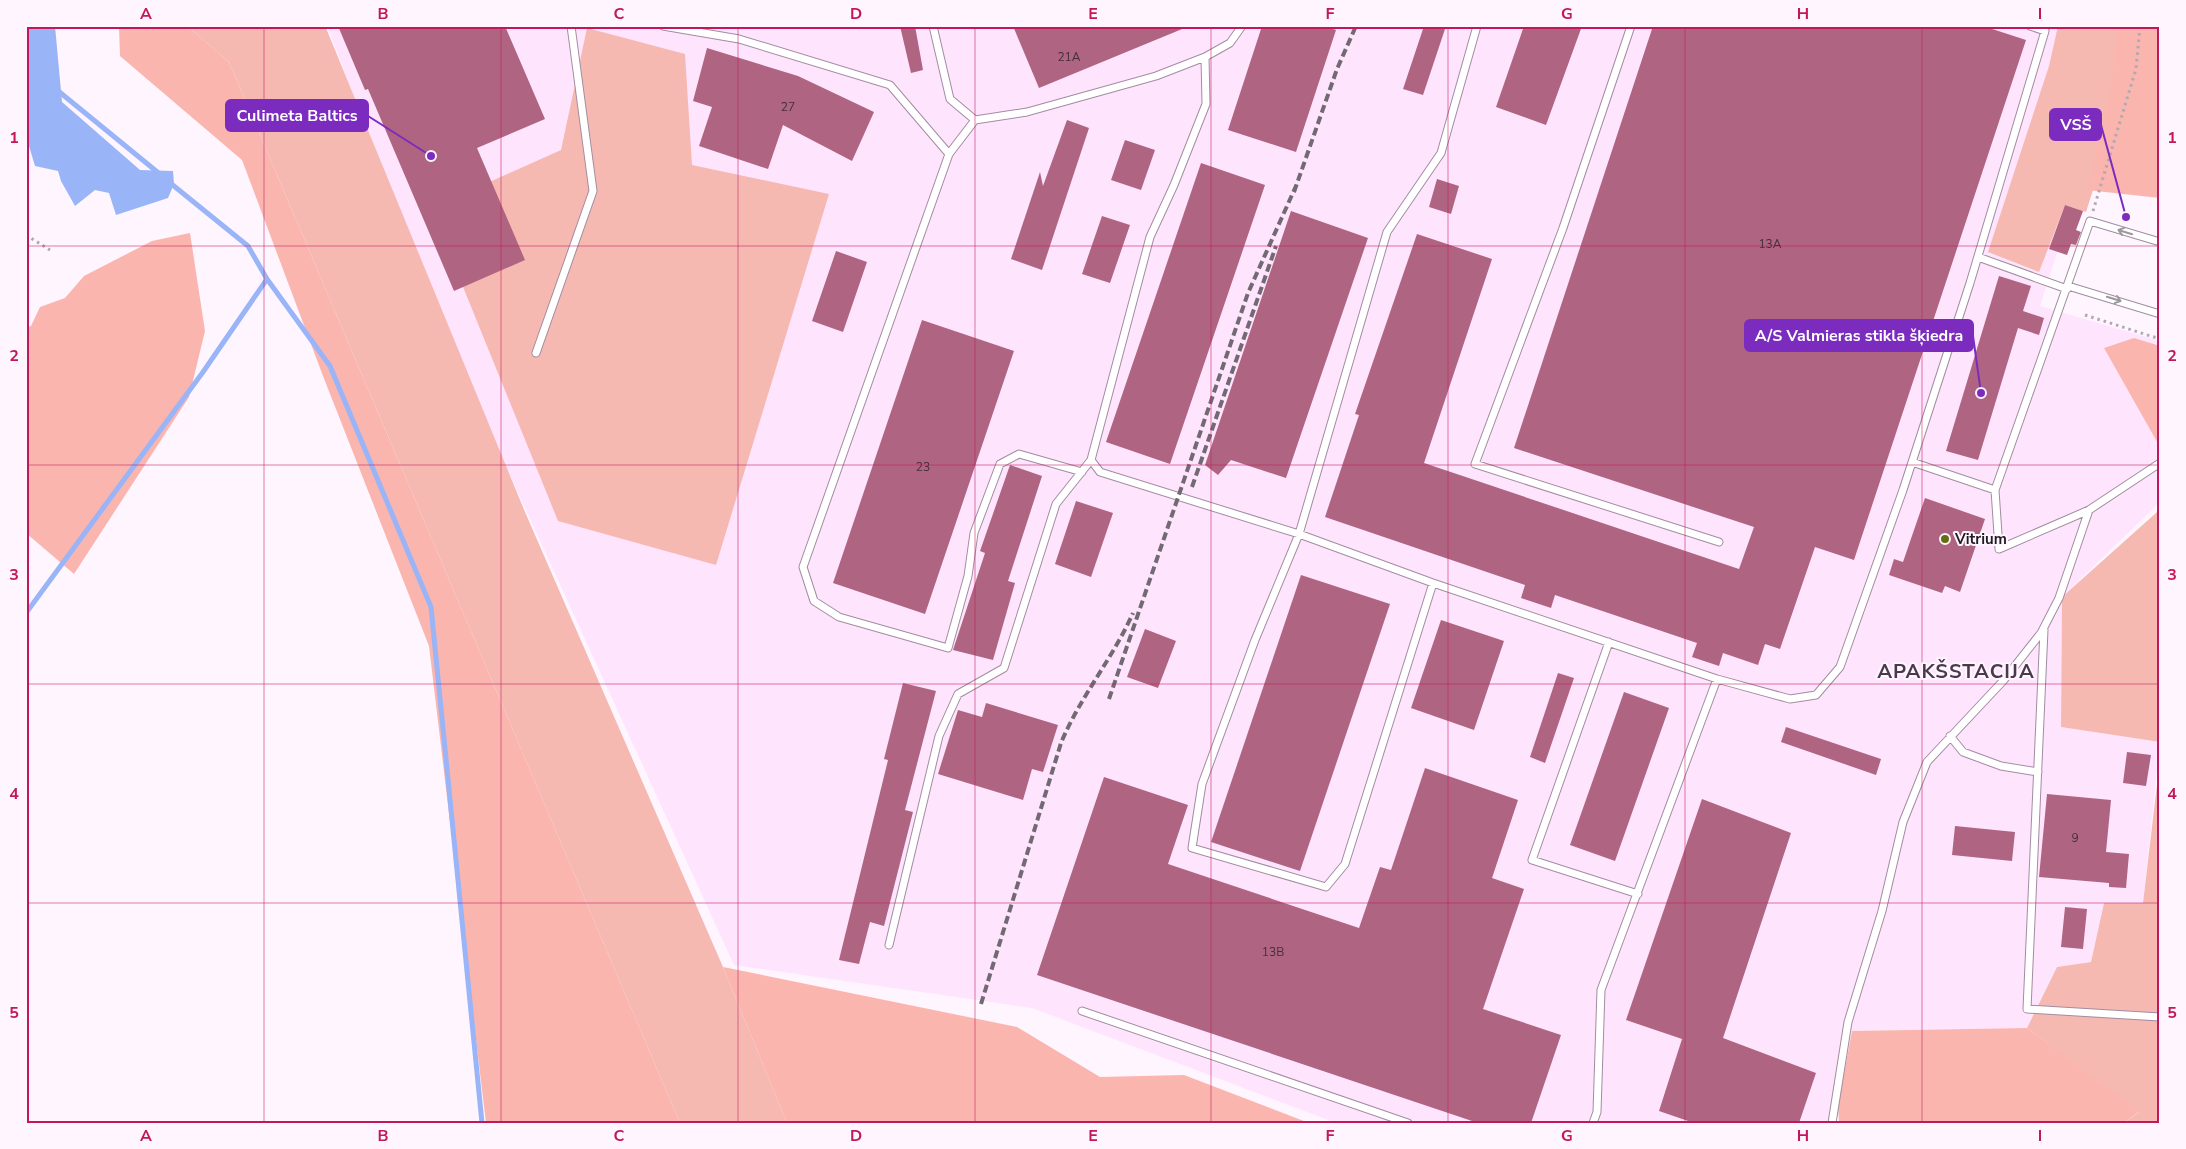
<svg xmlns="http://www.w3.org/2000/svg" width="2186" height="1149" viewBox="0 0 2186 1149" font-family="'Nunito Sans',sans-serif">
<rect width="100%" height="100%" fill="#fef5fe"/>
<!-- built -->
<path fill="#ffe4fe" d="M327,26H2103L2073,202L2040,306L2160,341V498L2156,506L2062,597L2061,727L2160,742L2143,903H2104L2091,962L2057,967L2027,1028L1851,1031L1828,1123H1336L1032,1008L734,965L451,346Z"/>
<!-- green -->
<path fill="#f6b9b2" d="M187,26L326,28L525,512L723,967L787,1123H680L229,62Z
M2058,26H2135L2106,149L2086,212L2065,205L2039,272L1988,252L2049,66Z
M587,28L685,54L692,165L829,194L716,565L558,521L431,208L561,150Z
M2160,507V742L2061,727L2062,597L2156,513Z
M2160,759V1123H2124L2139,1112L2027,1028L2057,967L2091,962L2104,903H2143Z"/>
<!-- forest -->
<path fill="#fab5ae" d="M119,26H187L229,62L680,1123H486L429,646L323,376L242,160L120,56Z
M2119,26H2160V198L2087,190L2111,86Z
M190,233L205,331L189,397L74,574L26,533V328L31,326L40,307L65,298L84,276L152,241Z
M2134,338L2160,346V447L2104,348Z
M723,967L1017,1027L1100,1077L1184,1075L1309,1123H787Z
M2027,1028L2140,1111L2124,1123H1839L1838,1106L1852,1031Z"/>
<!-- water -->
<path fill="#9ab4f8" d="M26,26H55L62,102L140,170L173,171L174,184L168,198L116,215L109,193L95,190L75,206L61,181L58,171L35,166L26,136Z"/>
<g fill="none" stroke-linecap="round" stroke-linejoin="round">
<!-- stream -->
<path stroke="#9ab4f8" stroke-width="5" d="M57,90L161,175
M267,279L330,366L431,607L482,1123
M26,613L203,372L267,279L248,246L169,182"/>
</g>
<!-- building -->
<path fill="#af6581" d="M338,26H505L545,119L477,148L525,260L454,291L368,89L365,90Z
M900,26H915L923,70L911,73Z
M1013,26H1187V27L1039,88Z
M1262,26H1325L1336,30L1296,152L1228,130Z
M1424,26H1446L1423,95L1403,89Z
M1524,26H1582L1546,125L1496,107Z
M1653,26H1983L2026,40L1854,560L1815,547L1780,649L1765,644L1758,665L1723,653L1719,666L1692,657L1697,643L1555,595L1551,608L1521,598L1525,585L1325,517L1359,415L1355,414L1417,234L1492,259L1424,463L1739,569L1754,527L1514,448Z
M707,48L798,76L874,112L852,161L783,125L768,169L699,146L712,107L693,101Z
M1067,120L1089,128L1042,270L1011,259L1040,172L1043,186Z
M1125,140L1155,150L1141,190L1111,180Z
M1201,163L1265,185L1170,464L1106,442Z
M1437,179L1459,186L1451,214L1429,207Z
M2065,205L2083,211L2076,230L2081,232L2076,245L2071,244L2067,255L2049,249Z
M1291,211L1368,238L1286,478L1231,460L1218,475L1205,465Z
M1102,216L1130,225L1110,283L1082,274Z
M836,251L867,262L843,332L812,321Z
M1999,276L2031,286L2023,311L2044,318L2039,335L2018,328L1978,460L1946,451Z
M922,320L1014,351L925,614L833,583Z
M1010,465L1042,476L1008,581L1015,583L993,660L953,650L985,553L980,551Z
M1925,498L1985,519L1960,592L1945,586L1942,593L1889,575L1894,559L1903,562Z
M1076,501L1113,513L1091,577L1055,564Z
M1301,575L1390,604L1300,871L1211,842Z
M1441,620L1504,641L1474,730L1411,708Z
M1145,629L1176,641L1158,688L1127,677Z
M1558,673L1574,678L1545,763L1530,757Z
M903,683L936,691L905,810L913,812L884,926L870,922L859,964L839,960L888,760L884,759Z
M1624,692L1669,708L1615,861L1570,845Z
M986,703L1058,725L1043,772L1032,769L1023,800L938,774L958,710L982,717Z
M1786,727L1881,759L1876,775L1781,742Z
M2127,752L2151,755L2146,786L2123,783Z
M1425,768L1518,800L1492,878L1524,889L1483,1009L1561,1035L1531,1123H1478L1037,975L1104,777L1188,805L1168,864L1359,928L1380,867L1391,870Z
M2047,794L2111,800L2106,852L2129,854L2126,888L2109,887V883L2039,877Z
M1702,799L1791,833L1723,1038L1816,1073L1799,1123H1694L1659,1111L1682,1039L1626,1020Z
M1955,826L2015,832L2012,861L1952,855Z
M2065,907L2087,909L2083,949L2061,947Z"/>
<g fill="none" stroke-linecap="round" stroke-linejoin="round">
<defs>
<path id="lane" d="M663,26L739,39L890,85L949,154
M933,26L950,99L975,120L1027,112L1156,76L1205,57L1230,43L1242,26
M1477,26L1441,153L1387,232L1299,534L1433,583L1717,679L1790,699L1816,695L1840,667L1903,490L1970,283L2045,31L2030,26
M1631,26L1563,228L1475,464L1719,542
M1205,57L1206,104L1174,185L1150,237L1091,460L1100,472L1299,534L1255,640L1202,784L1192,848L1326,887L1345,864L1433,583
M975,120L949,154L803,567L814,601L839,617L948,648L968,576L974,533L1000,464L1019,454L1082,472
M2160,242L2090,221L1995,490L1999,549L2089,510L2160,463
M1978,257L2067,289
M2068,286L2160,314
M536,353L593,191L571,26
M1912,462L1995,490
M2044,630L2027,1009L2160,1017
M1609,642L1532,860L1638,894
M1950,736L1963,752L2001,766L2038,772
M889,945L939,736L958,694L1004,668L1056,504L1091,460
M1082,1011L1408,1123
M1593,1123L1597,1112L1601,990L1717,679
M1832,1123L1848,1022L1882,911L1903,822L1927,762L2003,681L2041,633L2059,598L2089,510"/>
</defs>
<!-- lane casing -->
<use href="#lane" stroke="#a18da0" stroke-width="9"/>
<!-- path -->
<path stroke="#b1a8b1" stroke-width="3" stroke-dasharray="2.5 4" stroke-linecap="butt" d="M2093,211L2136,69L2140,26
M26,235L50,250
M2085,315L2160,339"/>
<!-- lane -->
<use href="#lane" stroke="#fff" stroke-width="7"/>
<!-- rail -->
<path stroke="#726a72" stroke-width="4" stroke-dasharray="8 4" stroke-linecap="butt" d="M1294,192L1337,69L1356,26
M1192,487L1276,246
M1109,699L1248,293L1296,186
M981,1004L1061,743C1080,697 1113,658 1133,613"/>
</g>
<!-- one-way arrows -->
<defs><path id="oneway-shaft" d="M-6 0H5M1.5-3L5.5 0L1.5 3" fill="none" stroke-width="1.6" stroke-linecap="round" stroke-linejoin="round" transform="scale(1.25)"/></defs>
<g stroke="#9c989c">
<use href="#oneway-shaft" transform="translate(2125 232) rotate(-163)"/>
<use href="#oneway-shaft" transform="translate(2114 299) rotate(17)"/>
</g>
<!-- grid -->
<path fill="none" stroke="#c2185b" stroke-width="1" stroke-opacity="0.55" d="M264,26V1123M501,26V1123M738,26V1123M975,26V1123M1211,26V1123M1448,26V1123M1685,26V1123M1922,26V1123M26,246H2160M26,465H2160M26,684H2160M26,903H2160"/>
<!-- markers -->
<circle fill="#656d12" stroke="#fef5fe" stroke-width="2" cx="1945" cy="539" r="5"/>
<g text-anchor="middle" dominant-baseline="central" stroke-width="4" stroke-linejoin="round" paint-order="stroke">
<!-- number labels -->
<g font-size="12" fill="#452e3a">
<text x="1069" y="57">21A</text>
<text x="788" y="107">27</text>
<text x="1770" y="244">13A</text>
<text x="923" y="467">23</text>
<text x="2075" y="838">9</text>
<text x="1273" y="952">13B</text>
</g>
<!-- poi labels -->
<g font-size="15" font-weight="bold" fill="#221b22" stroke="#fef5fe" text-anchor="start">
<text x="1955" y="539">Vitrium</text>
</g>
<!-- district labels -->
<g font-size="20" font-weight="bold" letter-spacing="1" fill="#4a394a" stroke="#fef5fe">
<text x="1956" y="671">APAKŠSTACIJA</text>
</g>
</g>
<!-- callouts -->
<path fill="none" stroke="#7b2cbf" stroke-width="2" d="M431 156L368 116M2126 217L2101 125M1981 393L1973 336"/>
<g fill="#7b2cbf" stroke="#fef5fe" stroke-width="2">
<circle cx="431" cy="156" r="5"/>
<circle cx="2126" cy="217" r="5"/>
<circle cx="1981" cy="393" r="5"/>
</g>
<g fill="#7b2cbf" stroke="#7b2cbf" stroke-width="2">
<rect x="226" y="100" width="142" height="31" rx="5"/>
<rect x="2050" y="109" width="51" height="31" rx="5"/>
<rect x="1745" y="320" width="228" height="31" rx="5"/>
</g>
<g font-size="16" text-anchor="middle" font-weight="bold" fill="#fff">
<text x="297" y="121">Culimeta Baltics</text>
<text x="2076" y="130">VSŠ</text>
<text x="1859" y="341">A/S Valmieras stikla šķiedra</text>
</g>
<!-- border -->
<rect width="2186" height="1149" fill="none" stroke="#fef5fe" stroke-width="55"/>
<rect x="28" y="28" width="2130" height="1094" fill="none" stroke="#c2185b" stroke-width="2"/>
<g font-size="16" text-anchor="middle" font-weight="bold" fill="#c2185b">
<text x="146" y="19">A</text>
<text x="383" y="19">B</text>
<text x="619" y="19">C</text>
<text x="856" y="19">D</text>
<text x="1093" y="19">E</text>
<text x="1330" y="19">F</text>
<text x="1567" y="19">G</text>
<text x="1803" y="19">H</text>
<text x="2040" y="19">I</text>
<text x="14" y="143">1</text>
<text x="2172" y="143">1</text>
<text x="14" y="361">2</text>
<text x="2172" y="361">2</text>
<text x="14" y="580">3</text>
<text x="2172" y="580">3</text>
<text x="14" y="799">4</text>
<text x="2172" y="799">4</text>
<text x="14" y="1018">5</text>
<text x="2172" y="1018">5</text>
<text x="146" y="1141">A</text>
<text x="383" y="1141">B</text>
<text x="619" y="1141">C</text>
<text x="856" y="1141">D</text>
<text x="1093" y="1141">E</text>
<text x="1330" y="1141">F</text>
<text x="1567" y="1141">G</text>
<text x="1803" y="1141">H</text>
<text x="2040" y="1141">I</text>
</g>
</svg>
